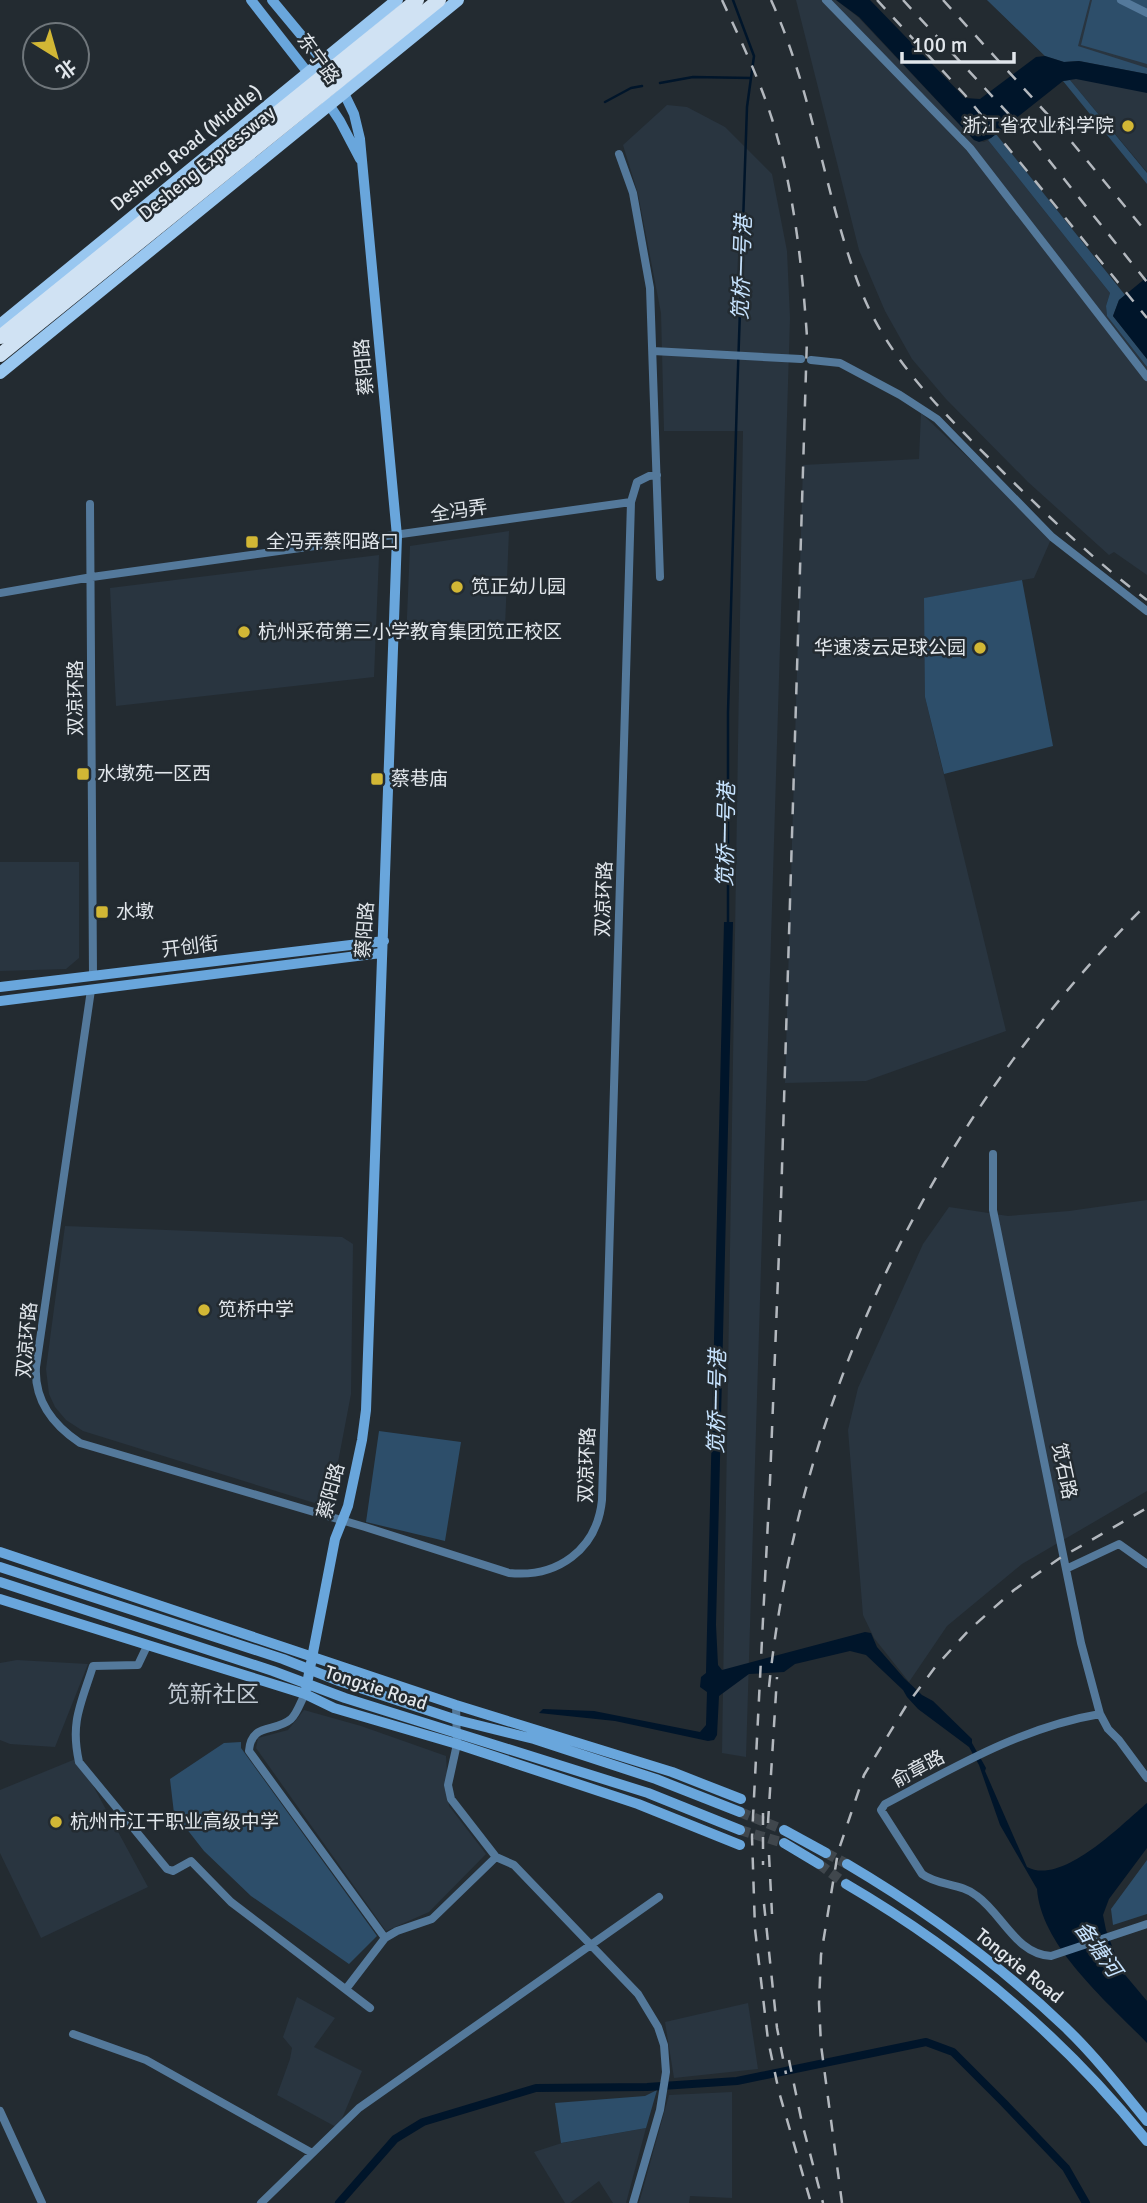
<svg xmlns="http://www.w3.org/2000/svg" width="1147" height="2203" viewBox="0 0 1147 2203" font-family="Signika,'Noto Sans SC',sans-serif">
<rect width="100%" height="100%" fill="#232b31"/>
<!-- built -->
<path fill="#293540" d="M796,0H836L858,17L974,140L984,142L988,140L1110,293L1106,306L1107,316L1147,367V575L1114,552L1109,555L1028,482L946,399L912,359L885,311L859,250Z
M987,0H1147V172L1070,80Z
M667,105L687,107L725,127L772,174L787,251L790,318L746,1757L722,1753L743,431H664L661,313L638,194L623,145Z
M921,413L1052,537L1034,578L925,598V697L1006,1031L866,1081L785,1083L803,465L919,459Z
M509,531L505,627L406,640L410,546Z
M379,555L374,677L116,706L110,588Z
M0,862H79V958L66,969L0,971Z
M1147,1200V1491L1022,1564L947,1626L909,1682L874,1638L863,1615L848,1430L858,1388L923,1244L949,1207L1008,1216L1069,1211Z
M65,1226L342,1237L353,1244L351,1394L331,1499L321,1505L83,1431L66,1420L55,1407L49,1394L46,1369Z
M17,1660L88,1664L55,1747L10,1744L0,1740V1663Z
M304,1710L361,1726L446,1756L449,1806L486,1854L429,1912L386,1931L256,1748L258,1738L288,1730Z
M78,1758L148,1887L41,1938L0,1853V1790Z
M297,1997L335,2018L314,2047L362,2071L338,2128L277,2095L290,2059L292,2048L283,2037Z
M748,2003L758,2069L674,2078L665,2022Z
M732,2092V2198L690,2196L689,2203H639L669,2095Z
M646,2128L626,2203H613L599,2181L570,2203H565L534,2152L562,2143Z"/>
<!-- green -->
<path fill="#2d4e6a" d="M987,0H1090L1078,46L1147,68V74L1079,61L1064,62L1045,56Z
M1092,0H1147V64L1081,45Z
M1070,80L1147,173V184L1063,81Z
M996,134L1125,295L1119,300L1113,316L1147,359V367L1107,316L1106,306L1110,293L988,140Z
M1022,580L1053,746L944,774L925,697L924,598Z
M379,1431L461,1442L445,1541L366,1522Z
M241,1742V1748L377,1936L349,1964L251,1896L204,1851L186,1828L175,1822L170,1779L224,1743Z
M1147,1860V1914L1113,1925L1111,1909Z
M657,2090L646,2128L561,2143L555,2103L645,2096Z"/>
<!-- water -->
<path fill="#00152a" d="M836,0H870L965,98L980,99L1036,57L1045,56L1064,62L1079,61L1147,74V93L1076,79L1063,81L991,138L979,142L974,140L859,17Z
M1147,277V359L1113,316L1119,300Z
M724,922H733L716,1625L718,1665L722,1670L865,1632L871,1633L877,1647L904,1678L922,1695L933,1701L972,1739V1743L986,1768L985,1771L1027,1867C1062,1886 1121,1825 1147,1803V1848L1109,1899L1103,1915L1106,1930L1121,1970L1147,2001V2043C1109,2003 1041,1947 1037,1889L1000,1825L979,1765L969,1747L918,1709L907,1697L903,1690L866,1655L850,1651L795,1664L784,1672L749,1674L719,1696L717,1735L714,1740L708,1741L615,1721L539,1713L543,1709L594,1711L700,1732L706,1725L707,1692L700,1687L701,1677L706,1673Z"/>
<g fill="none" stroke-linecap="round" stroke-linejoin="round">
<!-- stream -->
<path stroke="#00152a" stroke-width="2.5" d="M660,83L693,77L751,78
M605,102L631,88L642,86
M728,922V713L737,397L747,107L754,56L733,0"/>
<!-- canal -->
<path stroke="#00152a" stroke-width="8" d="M339,2203L395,2139L423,2122L536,2088L647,2087L737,2081L926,2042L953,2052L1004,2103L1066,2168L1086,2203"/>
<!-- secondary-tunnel -->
<path stroke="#40474d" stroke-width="10" stroke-dasharray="10 5" stroke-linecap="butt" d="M740,1812L784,1830
M740,1830L784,1843
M826,1853L847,1864
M819,1864L846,1884"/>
<!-- street -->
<path stroke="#54799b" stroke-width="8" d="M826,0L970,148L1147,377
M1121,0L1147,13
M619,154L633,193L650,288L660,577
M653,351L801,359
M811,360L840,363L900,395L937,419L1052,537L1147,611
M90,504L93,976
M0,593L92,577L631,502L637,482L649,476L657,475
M91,990L36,1367C34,1401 53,1425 80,1443L365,1527L509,1573C557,1578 597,1550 602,1500L631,502
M993,1154V1210L1081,1643L1100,1714L1108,1729L1119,1740L1147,1778
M1068,1568L1119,1544L1147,1564
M147,1646L138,1665L93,1666C81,1704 70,1722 79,1762L167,1869L173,1871L191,1861L231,1902L370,2008
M305,1694C301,1701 297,1714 291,1719C275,1733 251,1722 249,1751L385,1938
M456,1705L457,1744L448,1785L451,1799L496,1857L514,1865L638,1994L658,2027L664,2045L666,2072L660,2110L633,2203
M1100,1714C1022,1727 953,1768 885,1804L881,1810L922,1874C938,1886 961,1883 977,1896C1003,1915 1016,1954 1051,1956L1147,1924
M346,1989L385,1938L397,1931L432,1919L496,1857
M73,2034L146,2060L312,2153
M0,2111L42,2203
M261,2203L359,2108L659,1897"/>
<!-- secondary -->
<path stroke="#69a6dc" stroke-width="10" d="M251,0L312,78
M272,0L326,65
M326,100L340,121L360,159
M0,987L384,941
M0,1001L381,953
M0,1552L456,1705L672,1772L741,1799
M0,1567L283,1659L339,1681L457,1720L534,1739L656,1779L740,1812
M0,1582L273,1671L345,1698L648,1793L740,1830
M0,1599L305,1694L334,1708L457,1744L638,1804L740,1845
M305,1694L335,1539L348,1506L362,1440L366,1410L397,536L360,139L354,114L341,87
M784,1830L826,1853
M784,1843L819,1864
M847,1864C925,1910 1000,1965 1066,2028C1095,2056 1121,2089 1147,2121
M846,1884C961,1951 1063,2037 1147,2141"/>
<!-- primary -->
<path stroke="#99c7f0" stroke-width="12" d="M0,325L397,0
M0,373L458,0"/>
<!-- rail -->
<path stroke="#b3b8be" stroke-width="2.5" stroke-dasharray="12 12" stroke-linecap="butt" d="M722,0C740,39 759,78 772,119C794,190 802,264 807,337L781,1201L770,1481L752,1837L755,1929L768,2040L779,2092L811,2203
M771,0C813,92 824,194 860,288C889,363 949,418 1005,474C1050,518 1096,562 1147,600
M877,0L965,95L1147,318
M903,0L1031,138L1147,282
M943,0L1060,128L1147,233
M769,1687C799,1393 937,1112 1147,904
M763,1813V1865
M768,1823L777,1677
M769,1855L772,1914
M764,1904L777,2028L786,2074
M789,2060L802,2123L823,2203
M842,2203L821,2045L819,2003L821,1955L838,1852L864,1775L906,1706L936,1666L969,1630L1014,1590L1060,1558L1147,1508"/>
<!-- highway-bridge -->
<path stroke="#d0e2f3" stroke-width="14" d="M0,337L417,0
M0,355L439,0"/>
</g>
<!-- markers -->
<g fill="#d2b735" stroke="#232b31" stroke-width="2.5">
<circle cx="1128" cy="126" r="7"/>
<rect x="245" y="535" width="14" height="14" rx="3.5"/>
<circle cx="457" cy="587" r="7"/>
<circle cx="244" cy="632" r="7"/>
<circle cx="980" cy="648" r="7"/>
<rect x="76" y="767" width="14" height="14" rx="3.5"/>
<rect x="370" y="772" width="14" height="14" rx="3.5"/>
<rect x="95" y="905" width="14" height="14" rx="3.5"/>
<circle cx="204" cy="1310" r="7"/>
<circle cx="56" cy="1822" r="7"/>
</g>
<g text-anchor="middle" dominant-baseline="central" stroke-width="5" stroke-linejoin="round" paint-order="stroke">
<!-- street labels -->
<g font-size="19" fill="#e1e6eb" stroke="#232b31">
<text transform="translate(318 59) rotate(54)">东宁路</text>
<text transform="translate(186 148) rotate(-39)">Desheng Road (Middle)</text>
<text transform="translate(207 163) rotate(-39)">Desheng Expressway</text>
<text transform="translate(364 367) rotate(-95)">蔡阳路</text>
<text transform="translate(459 511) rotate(-8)">全冯弄</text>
<text transform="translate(76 698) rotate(-90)">双凉环路</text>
<text transform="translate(604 899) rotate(-88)">双凉环路</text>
<text transform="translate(365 930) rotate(-86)">蔡阳路</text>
<text transform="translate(190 947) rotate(-7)">开创街</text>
<text transform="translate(27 1340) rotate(-85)">双凉环路</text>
<text transform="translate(587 1465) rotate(-88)">双凉环路</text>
<text transform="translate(1064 1471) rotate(78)">笕石路</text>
<text transform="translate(331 1491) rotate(-75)">蔡阳路</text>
<text transform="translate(376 1688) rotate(18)">Tongxie Road</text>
<text transform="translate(918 1769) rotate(-28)">俞章路</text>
<text transform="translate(1019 1966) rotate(39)">Tongxie Road</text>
</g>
<!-- poi labels -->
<g font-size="19" fill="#e1e6eb" stroke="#232b31" text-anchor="start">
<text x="1114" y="126" text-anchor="end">浙江省农业科学院</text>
<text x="266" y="542">全冯弄蔡阳路口</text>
<text x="471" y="587">笕正幼儿园</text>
<text x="258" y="632">杭州采荷第三小学教育集团笕正校区</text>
<text x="966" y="648" text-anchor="end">华速凌云足球公园</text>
<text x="97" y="774">水墩苑一区西</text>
<text x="391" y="779">蔡巷庙</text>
<text x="116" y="912">水墩</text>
<text x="218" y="1310">笕桥中学</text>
<text x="70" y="1822">杭州市江干职业高级中学</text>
</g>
<!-- water labels -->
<g font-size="21" font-style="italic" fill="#c7e3fe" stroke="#232b31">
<text transform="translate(742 268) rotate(-88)">笕桥一号港</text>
<text transform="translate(726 835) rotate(-89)">笕桥一号港</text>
<text transform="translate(717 1402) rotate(-89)">笕桥一号港</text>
<text transform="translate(1098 1949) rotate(54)">备塘河</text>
</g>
<!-- quarter labels -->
<g font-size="23" fill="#c0c9d2" stroke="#232b31">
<text x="213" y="1694">笕新社区</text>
</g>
</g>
<!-- north arrow -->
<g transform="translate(56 56) rotate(143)"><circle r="33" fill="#232b31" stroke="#6f767b" stroke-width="2"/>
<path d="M0-5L12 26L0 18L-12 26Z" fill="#d2b735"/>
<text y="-10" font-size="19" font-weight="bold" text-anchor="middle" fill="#e1e6eb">北</text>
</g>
<!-- scale -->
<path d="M902 52v10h112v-10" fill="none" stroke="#e1e6eb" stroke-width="3.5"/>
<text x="912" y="52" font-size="21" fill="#e1e6eb" stroke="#232b31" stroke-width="5" paint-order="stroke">100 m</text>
</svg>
